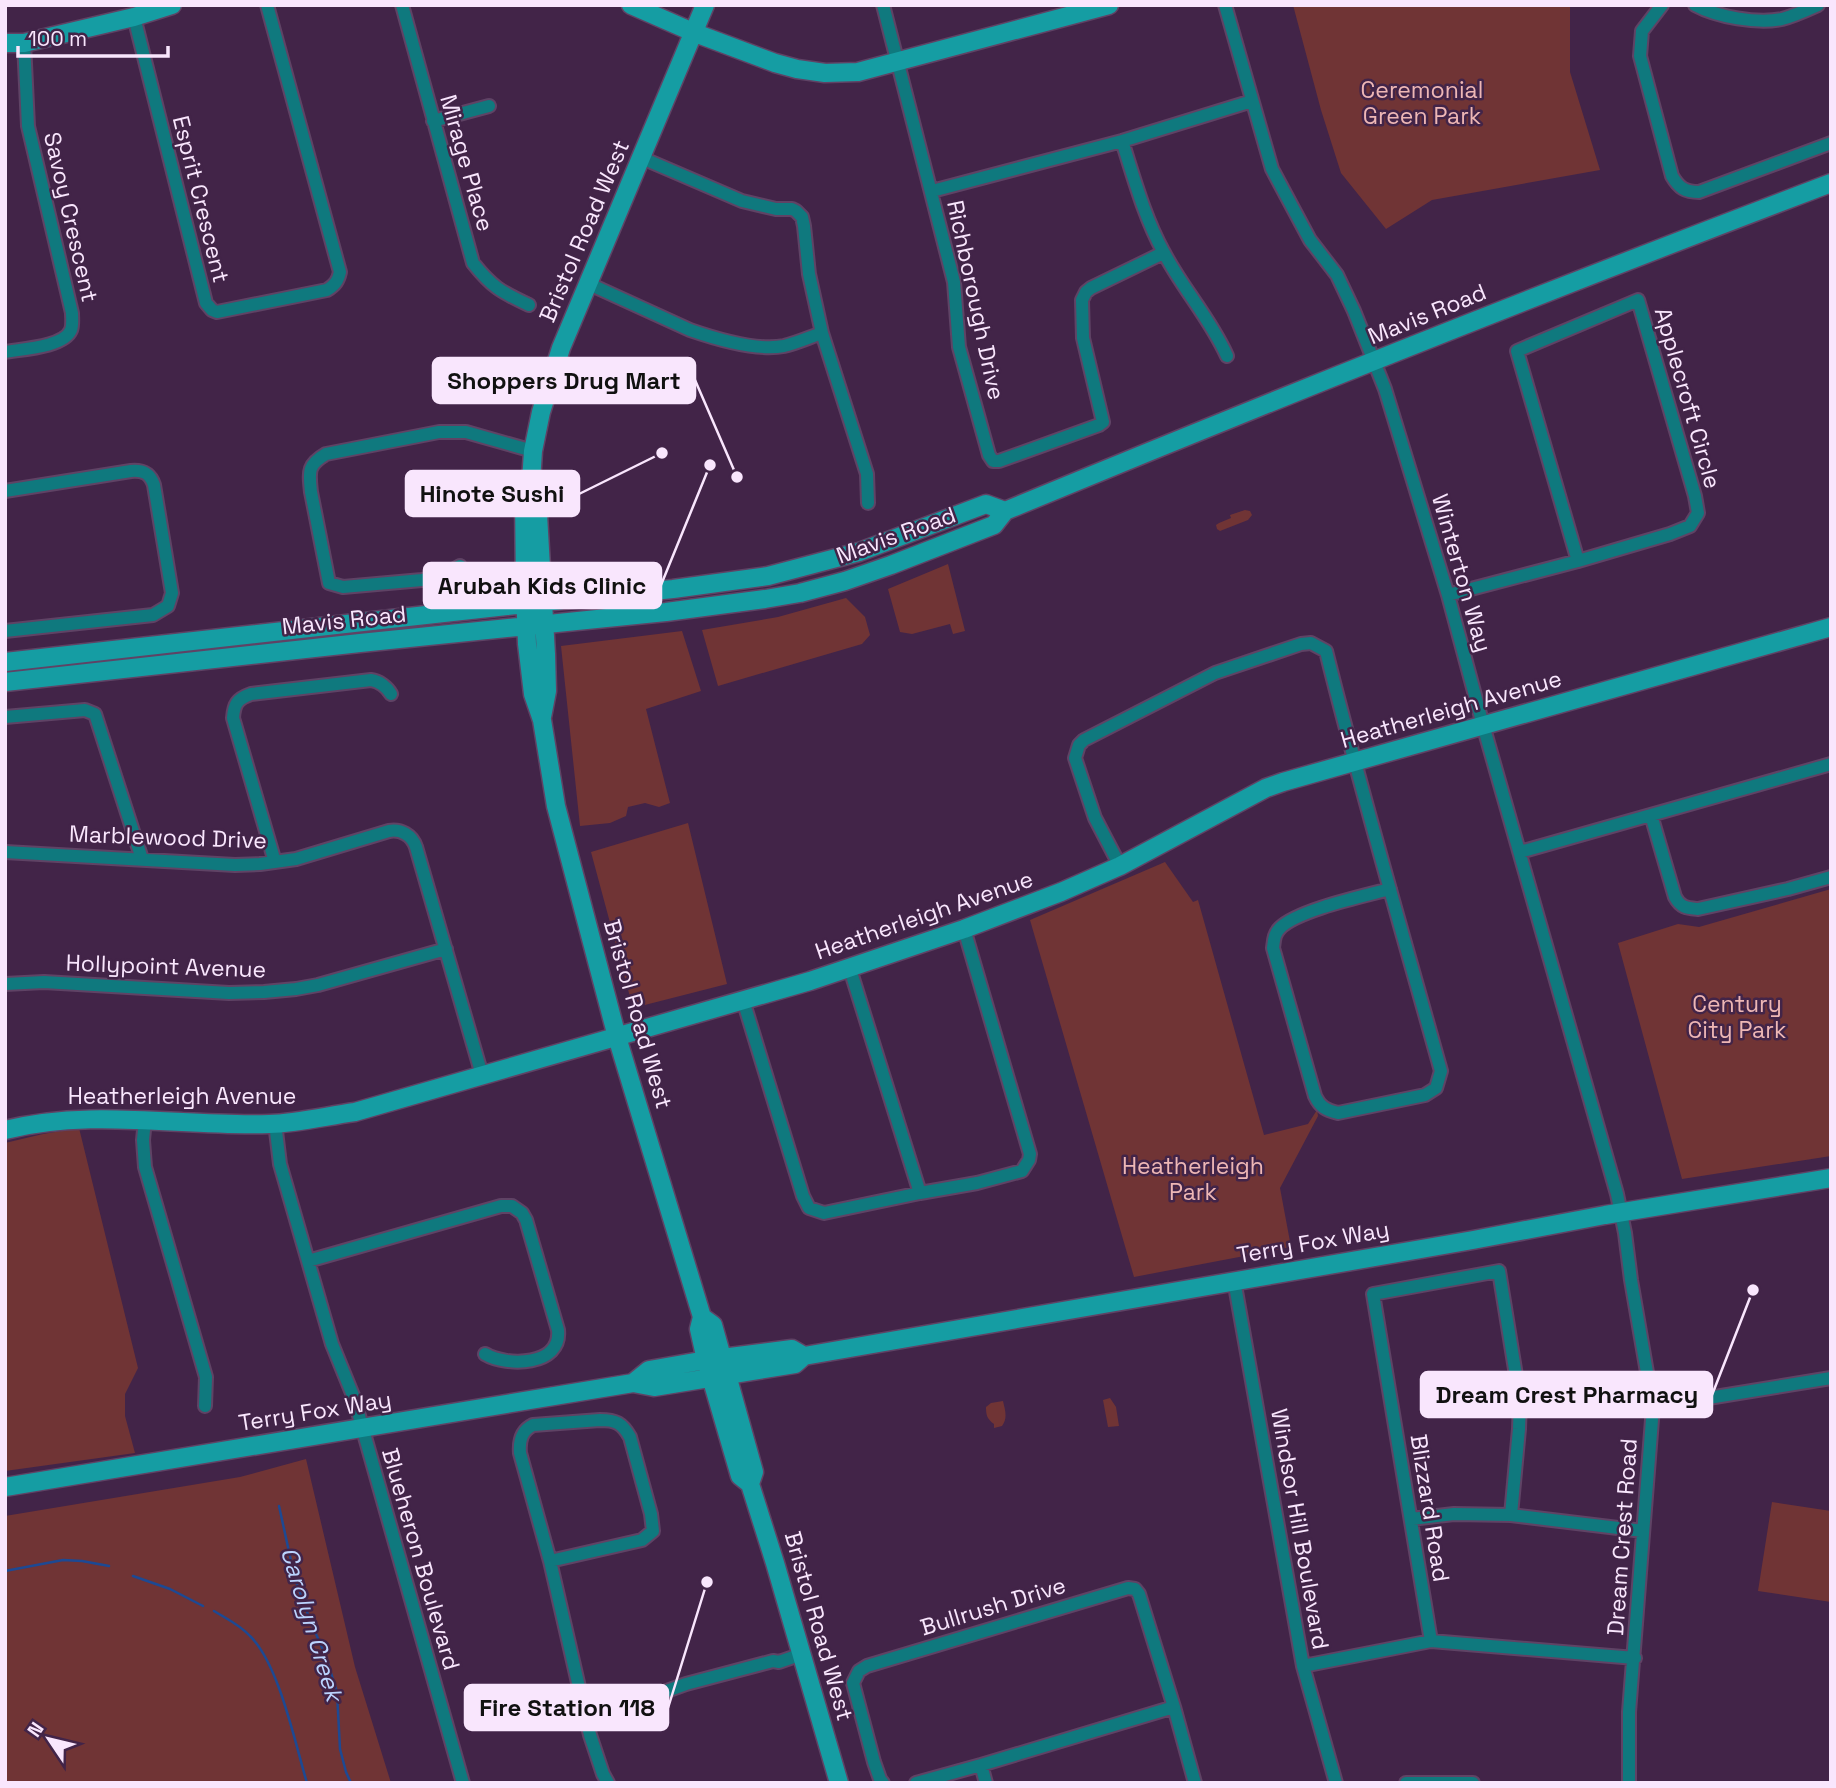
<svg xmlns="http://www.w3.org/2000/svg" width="1836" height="1788" viewBox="0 0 1836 1788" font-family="'Space Grotesk',sans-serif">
<rect width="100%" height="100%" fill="#422448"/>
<!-- green -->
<path fill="#703435" d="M1293,5H1570V72L1600,170L1432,200L1386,229L1341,173L1321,110Z
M1245,510L1250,511L1252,515L1248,520L1220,531L1217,529L1216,525L1219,523L1231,518L1230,515Z
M948,564L965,631L953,634L950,624L912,634L900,632L888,589Z
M846,598L865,617L870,635L862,644L718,686L702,630L778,617Z
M682,631L701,691L646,709L670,803L659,807L645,803L628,807L626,816L610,823L580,826L561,646Z
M688,823L727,984L633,1008L591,852Z
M1165,862L1193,902L1198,900L1264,1135L1308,1124L1317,1110L1318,1116L1280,1188L1291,1247L1134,1277L1030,920Z
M1831,889V1156L1682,1179L1618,943L1678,924L1699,927Z
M79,1128L138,1368L125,1394V1416L135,1453L5,1471V1143L43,1134Z
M1110,1398L1116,1407L1119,1426L1108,1427L1103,1400Z
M1003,1401C1005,1410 1008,1418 1002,1426L994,1428V1424C987,1419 986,1415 986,1407L991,1403Z
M306,1459L355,1667L391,1783H5V1516L240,1477Z
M1772,1502L1831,1511V1602L1758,1591Z"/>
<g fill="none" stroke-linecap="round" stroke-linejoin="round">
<!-- stream -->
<path stroke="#1d4993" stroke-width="2.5" d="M279,1506L295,1579L310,1620L326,1657L337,1692L340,1749L346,1772L351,1783
M5,1571L63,1560L82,1561L109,1566
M133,1576L170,1589L203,1606
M214,1611C227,1619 240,1625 250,1636C279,1664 295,1743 307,1783"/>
<defs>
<path id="street" d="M402,5L473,263C492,287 501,292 529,305
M883,5L954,282L959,347L989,455L993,461H999L1099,425L1103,422L1083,338L1082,300L1086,292L1091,288L1163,253
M1225,5L1272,169L1310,240L1337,275L1354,311L1385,389L1448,595L1483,725L1617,1194L1625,1233L1631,1280L1653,1407L1629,1712V1783
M1662,5L1642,31L1640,56L1672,176C1679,188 1685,192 1699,192L1831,143
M1695,5C1717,17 1757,24 1782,19C1794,16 1807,10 1818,5
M134,17L206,303L212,310L217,312L327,290C335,285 338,281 340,272L267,5
M433,121L489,106
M1122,141C1134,178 1144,216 1163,251C1182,288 1210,318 1227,356
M642,158L742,201L776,209H792L796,211L802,217L804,226L809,274L822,333L867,474L868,503
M932,191L1122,141L1252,101
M587,283L690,330C716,339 758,351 784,346C797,343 810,337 822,333
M5,352C22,349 64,347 71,330C73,325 72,318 72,313L28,126L24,43
M5,491L131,471C143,470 150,473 154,485L172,593L168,606L153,615L5,631
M460,566L440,577L422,580L343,587L329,583L311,492C309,472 307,465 326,454L439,432H466L533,451
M1448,595L1578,561L1517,351L1638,300L1695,496L1698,513L1690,526L1670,534L1578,561
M5,717L85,710L95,714L142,859
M1651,815L1675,897C1681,908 1687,908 1698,909L1788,889L1831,877
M5,852L235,865L260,864L296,859L389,831C401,829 412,835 416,847L482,1075
M1520,852L1831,764
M275,862L233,718C234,704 237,699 251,694L371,680C379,681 387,687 391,694
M1120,866L1095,818L1075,758L1079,745L1084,740L1215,673L1301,644L1311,643L1326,651C1361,792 1402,931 1441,1071L1436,1088L1425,1095L1338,1113C1326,1110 1320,1107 1315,1096L1273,948C1274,940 1274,934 1280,928C1298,910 1364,896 1390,889
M850,969L920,1193
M5,984L44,982L229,993L264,992L296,989L318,985L446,949
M743,1000L803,1196L809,1208L824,1213L920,1193L977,1183L1022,1171L1029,1160L1030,1154L964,929
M145,1120L143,1140L145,1167L206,1377L205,1406
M275,1123L280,1164L332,1344L354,1398L463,1783
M308,1261L501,1206H512L522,1213L526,1220L558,1330C562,1366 507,1367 485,1354
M1234,1280L1303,1666L1336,1783
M1653,1407L1831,1378
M600,1420C616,1420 622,1423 630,1437L651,1514L653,1531L642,1540L550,1561L520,1453C519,1441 521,1431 533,1425Z
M1411,1519L1454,1514L1511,1515L1643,1531
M550,1561L590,1735L603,1774L608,1783
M1431,1641L1373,1294L1499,1271L1520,1400L1519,1429L1511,1515
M1303,1666L1431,1641L1635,1658
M586,1720L686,1684L773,1661L779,1662L802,1654
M981,1765L986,1783
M883,1783L880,1779L874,1762L853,1683L859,1671L867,1666L1128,1588L1135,1589L1139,1594L1174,1707L1195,1783
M916,1783L981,1765L1174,1707
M1406,1783H1473"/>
<path id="secondary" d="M631,5L695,33L775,63L797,69L825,73L858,72L1109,5
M705,5L561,348L541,412L533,451L531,482L524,498L525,588L527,644L533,694L542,720L556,806L617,1037L702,1317L699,1329L706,1360L740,1476L750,1484
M5,43H24L134,17L172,5
M531,482L537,497L546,654L547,691L542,717
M5,662L543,602L673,589L768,576L859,552L986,504L1005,511
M5,682L360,643L666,612L765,599L800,593L845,581L891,565L994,525L1005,511C1278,398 1554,288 1831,183
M5,1130C92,1108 181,1127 269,1124C298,1123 326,1116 355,1112L810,981L964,929L1061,892L1120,866L1266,788L1283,782L1831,627
M702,1317L713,1325L754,1472L750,1484L775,1563L839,1783
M633,1383L649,1370L706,1360L792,1349L804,1356
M5,1487L633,1383L654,1387L795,1364L804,1356L1473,1240L1605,1215L1831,1178"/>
</defs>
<!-- street casing -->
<use href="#street" stroke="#5f4365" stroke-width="16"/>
<!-- secondary casing -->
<use href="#secondary" stroke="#5f4365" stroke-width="21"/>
<!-- street -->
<use href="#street" stroke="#0f797e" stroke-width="12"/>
<!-- secondary -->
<use href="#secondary" stroke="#159da3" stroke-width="18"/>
</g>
<g text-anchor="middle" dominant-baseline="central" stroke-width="5" stroke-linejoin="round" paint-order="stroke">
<!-- park labels -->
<g font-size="23" fill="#eeb7b5" stroke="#422448">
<text x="1422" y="90">Ceremonial<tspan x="1422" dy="26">Green Park</tspan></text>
<text x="1737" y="1004">Century<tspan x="1737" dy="26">City Park</tspan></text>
<text x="1193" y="1166">Heatherleigh<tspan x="1193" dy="26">Park</tspan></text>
</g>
<!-- street labels -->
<g font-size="23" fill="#f9e6fd" stroke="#422448">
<text transform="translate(467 163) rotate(74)">Mirage Place</text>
<text transform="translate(201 199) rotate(76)">Esprit Crescent</text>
<text transform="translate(71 217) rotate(77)">Savoy Crescent</text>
<text transform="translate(584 231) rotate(-67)">Bristol Road West</text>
<text transform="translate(976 300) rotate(78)">Richborough Drive</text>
<text transform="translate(1427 314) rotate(-22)">Mavis Road</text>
<text transform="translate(1688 398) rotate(74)">Applecroft Circle</text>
<text transform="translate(896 535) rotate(-20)">Mavis Road</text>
<text transform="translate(1462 573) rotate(74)">Winterton Way</text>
<text transform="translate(344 620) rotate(-6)">Mavis Road</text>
<text transform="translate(1451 709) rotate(-16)">Heatherleigh Avenue</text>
<text transform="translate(168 837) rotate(2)">Marblewood Drive</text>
<text transform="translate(924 915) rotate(-19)">Heatherleigh Avenue</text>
<text transform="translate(166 966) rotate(2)">Hollypoint Avenue</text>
<text transform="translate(638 1014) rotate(74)">Bristol Road West</text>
<text x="182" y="1096">Heatherleigh Avenue</text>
<text transform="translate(1313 1242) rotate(-10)">Terry Fox Way</text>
<text transform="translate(315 1411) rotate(-9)">Terry Fox Way</text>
<text transform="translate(1430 1508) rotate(81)">Blizzard Road</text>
<text transform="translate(1300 1529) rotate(80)">Windsor Hill Boulevard</text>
<text transform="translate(1622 1537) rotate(-86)">Dream Crest Road</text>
<text transform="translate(421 1559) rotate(74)">Blueheron Boulevard</text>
<text transform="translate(993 1606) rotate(-17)">Bullrush Drive</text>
<text transform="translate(819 1626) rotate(74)">Bristol Road West</text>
</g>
<!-- water labels -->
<g font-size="24" font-style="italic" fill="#bbd4fe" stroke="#422448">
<text transform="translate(312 1624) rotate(73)">Carolyn Creek</text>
</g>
</g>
<!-- callouts -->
<path fill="none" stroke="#f9e6fd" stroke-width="2.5" d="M737 477L695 380M662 453L579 494M710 465L661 585M1753 1290L1712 1395M707 1582L668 1708"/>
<g fill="#f9e6fd" stroke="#422448" stroke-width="2.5">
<circle cx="737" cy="477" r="7"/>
<circle cx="662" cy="453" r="7"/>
<circle cx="710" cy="465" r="7"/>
<circle cx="1753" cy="1290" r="7"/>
<circle cx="707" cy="1582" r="7"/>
</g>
<g fill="#f9e6fd" stroke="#f9e6fd" stroke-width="2.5">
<rect x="433" y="358" width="262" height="45" rx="7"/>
<rect x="406" y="471" width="173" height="45" rx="7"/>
<rect x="424" y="563" width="237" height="45" rx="7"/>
<rect x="1421" y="1372" width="291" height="45" rx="7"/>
<rect x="465" y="1685" width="203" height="45" rx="7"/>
</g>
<g font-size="24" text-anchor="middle" font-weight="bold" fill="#111">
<text x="564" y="389">Shoppers Drug Mart</text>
<text x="492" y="502">Hinote Sushi</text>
<text x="542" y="594">Arubah Kids Clinic</text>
<text x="1567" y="1403">Dream Crest Pharmacy</text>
<text x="567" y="1716">Fire Station 118</text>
</g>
<!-- border -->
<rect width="1836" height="1788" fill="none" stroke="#f9e6fd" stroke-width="14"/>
<!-- north arrow -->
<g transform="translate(49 1739) rotate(305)" stroke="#422448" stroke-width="5" paint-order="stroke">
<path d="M0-5L12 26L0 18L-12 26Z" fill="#f9e6fd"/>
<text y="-10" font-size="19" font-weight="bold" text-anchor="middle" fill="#f9e6fd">N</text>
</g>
<!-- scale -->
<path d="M18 46v10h150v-10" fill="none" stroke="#f9e6fd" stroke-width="3.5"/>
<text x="28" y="46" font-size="21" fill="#f9e6fd" stroke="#422448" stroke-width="5" paint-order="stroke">100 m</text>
</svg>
